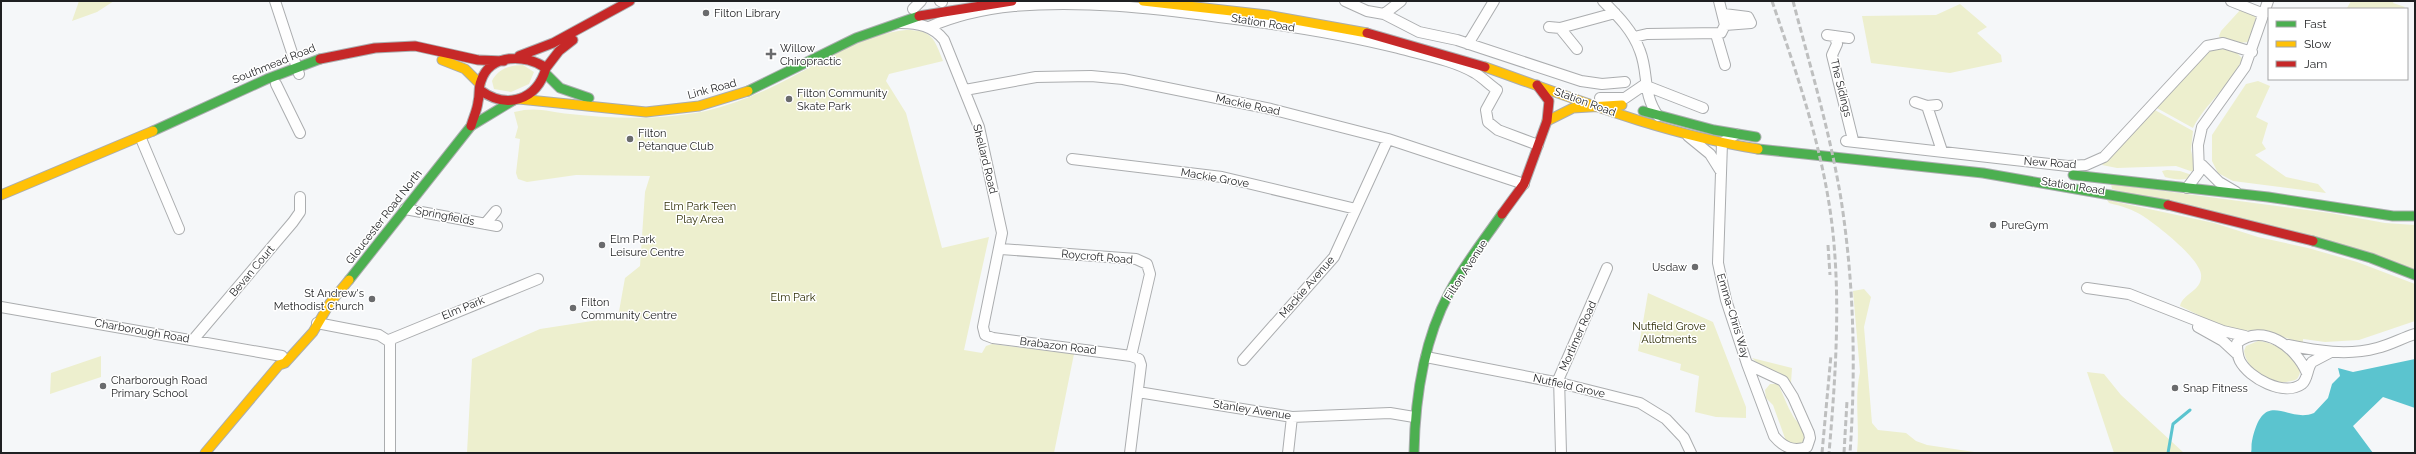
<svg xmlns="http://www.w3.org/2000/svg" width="2416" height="454" viewBox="0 0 2416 454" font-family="Raleway,sans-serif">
<rect width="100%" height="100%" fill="#f5f7f9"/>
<!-- green -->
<path fill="#edefce" d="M79,1H114L97,12L72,21Z
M2351,1H2394L2393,3L2405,7L2403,9H2351L2347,8Z
M1960,4L1987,27L1977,33L2001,55L2002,62L1950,73L1871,63L1862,16L1936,15Z
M2242,8L2256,17L2249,42L2238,43L2221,40L2219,36L2221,31Z
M906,30C932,30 934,38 943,61L889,74L886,81L906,113L942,248L989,237L964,350L982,353L986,346L992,344L1074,354L1054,453H467L472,359L540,329L618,317L625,278L640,266L645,192L650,176L576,175L527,182L518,179L516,173L520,139L515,138L518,127L514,112C537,106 548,112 570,114C614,119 662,120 706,111C735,104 764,92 790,78C827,59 864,34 906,30Z
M2219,46L2236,52L2242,58L2241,62C2229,87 2205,104 2193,128L2155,107L2207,50Z
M523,65L534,72L529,84L511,92L494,89L492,81C498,69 510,65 523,65Z
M2258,81L2270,86L2256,117L2268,123L2262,143L2266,149L2255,155L2286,177L2318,184L2326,193L2233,181L2218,173L2212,161V135L2246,84Z
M2153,109L2193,131L2191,150L2196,173L2176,166L2117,168L2102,165Z
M2167,170L2180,171L2195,176C2184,181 2176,180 2165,177L2162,171Z
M2111,184L2330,213L2385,223L2415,225V270L2112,189Z
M2107,200L2214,223L2258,237L2308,248L2357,262L2415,284V321L2359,340L2325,342L2303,339V343L2262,331L2229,330L2180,306C2183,293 2203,291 2201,274C2198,257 2158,226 2143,216C2132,209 2121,206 2109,203Z
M1864,289L1871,297L1864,327L1872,423L1878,430L1906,433L1916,441L1927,445L1981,453H1857C1860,426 1854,398 1860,372L1853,291Z
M1648,293L1713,322L1746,407V418L1716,417L1695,412L1699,376L1680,370L1681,364L1638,351Z
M2258,341C2274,342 2311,359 2297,379C2277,389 2247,373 2244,351L2246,346Z
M101,356V377L50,394L51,373Z
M1752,358L1792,368L1791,383C1778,368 1764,371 1752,358Z
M2087,372L2104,374L2121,395L2184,453H2114Z
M1770,384H1778C1783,394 1787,406 1793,416C1799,426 1807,427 1806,442L1798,446L1786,441L1773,405L1766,398L1765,390Z"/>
<!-- water -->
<path fill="#5bc4cf" d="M2415,359V408L2383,397L2353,426L2373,453H2251C2252,449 2251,445 2252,441C2264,386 2287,424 2314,413L2328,398L2332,384L2340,376L2338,368L2353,372Z"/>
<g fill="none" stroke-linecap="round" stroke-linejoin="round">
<!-- stream -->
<path stroke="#5bc4cf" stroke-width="3" d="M2168,453L2173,424L2190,410"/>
<defs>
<path id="street" d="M275,1L299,74
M940,1L942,2
M1345,1L1367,11L1384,14
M1603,1C1618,16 1633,31 1640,51C1649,74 1642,93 1658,116
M2231,1L2264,14
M913,9L921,1
M1384,14L1419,32L1457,40L1581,81L1602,84L1625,82
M1384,14L1401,1
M1724,14L1748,17L1751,23L1725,25
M901,23C918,23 933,26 944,40L979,127L1002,233L983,327L985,335L993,338L1131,356L1139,359L1141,365L1130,453
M929,27C956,15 984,9 1014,6C1082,0 1151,8 1219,17C1279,24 1339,33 1398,48C1423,55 1453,60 1475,73C1483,78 1490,85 1497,90L1486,110L1488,122L1498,130L1538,145
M1549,27L1560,28L1577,49
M1560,28L1615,13
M1716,34L1725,65
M1827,35L1849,38
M1835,36L1837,44L1832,55L1853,140
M1634,37L1647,34L1721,33L1725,25L1719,1
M1468,44L1494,1
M276,84L300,133
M1644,85L1703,108
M965,90L1036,77L1091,76L1123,79L1271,109L1388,139L1524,184
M1600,98H1625L1644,85
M1915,102L1927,106L1937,105
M1927,106L1942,151
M1736,134L1722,143L1718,263L1726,300L1747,364
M1688,136L1710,154L1720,170
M142,141L179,229
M1846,141L2068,166L2086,165L2104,157L2207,46L2223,43L2252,52
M1072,159L1222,177L1356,209
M2202,165L2219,182L2236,192
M2187,188L2199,172L2198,145L2202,127L2245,67L2268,1
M405,209L497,226
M485,224L496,211
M1001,249L1136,259L1147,264L1150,274L1131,356
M2087,288L2129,294L2223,331L2245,336
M1,307L282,356
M317,323L379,335L390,342V453
M2198,327L2223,341L2236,353
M193,340L293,222L300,212V197
M389,340L538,279
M2288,345C2317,351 2348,356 2377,348C2390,345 2402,338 2415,334
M1426,357L1560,383L1640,403L1666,419L1684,438L1691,453
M1243,360L1334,257L1388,139
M1747,364L1783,381L1793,397L1809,433L1810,438L1807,447C1793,452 1783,447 1774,436Z
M2307,373C2296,347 2263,322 2237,343C2237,350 2237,355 2240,361C2249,378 2284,397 2302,384C2308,379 2307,368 2312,362L2331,352
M1138,392L1292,417L1390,413L1414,417
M1288,453L1292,417
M1561,453L1559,378L1607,268"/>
<path id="fast" d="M546,74L560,88L589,98
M748,91L856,38L919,16
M1643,111L1714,130L1756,137
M153,131L267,79L320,59
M1758,149L1983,173L2168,205
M2073,175L2268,197L2393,216H2415
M2313,241L2371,258L2415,275
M349,280L471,126L514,100
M1414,453C1415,398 1423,342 1449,293C1464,265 1484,240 1502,214"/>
<path id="slow" d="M1143,1L1267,15L1367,33
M442,60L465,69L480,84
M1485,67C1575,99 1663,134 1758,149
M519,99L646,112L699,106L748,91
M1547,121L1573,108L1622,105
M1,195L153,131
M205,453L279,365L285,363L313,332L330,303L349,280"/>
<path id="jam" d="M919,16L1012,1
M1367,33L1485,67
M519,56L553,43L630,1
M320,59L375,48L415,46L478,60L504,61
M546,68L559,51L573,40
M471,126C473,118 477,111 478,102C480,95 478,88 481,81C490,53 526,54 546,68C537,100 507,110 480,90
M2168,205L2313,241
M1502,214L1524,184L1547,121L1549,101L1537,85"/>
</defs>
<!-- street casing -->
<use href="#street" stroke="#abadaf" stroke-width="12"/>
<!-- fast casing -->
<use href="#fast" stroke="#abadaf" stroke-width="11"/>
<!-- slow casing -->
<use href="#slow" stroke="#abadaf" stroke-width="11"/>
<!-- jam casing -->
<use href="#jam" stroke="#abadaf" stroke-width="11"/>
<!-- street -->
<use href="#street" stroke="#fefefe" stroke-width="10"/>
<!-- fast -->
<use href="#fast" stroke="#4caf50" stroke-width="9"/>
<!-- slow -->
<use href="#slow" stroke="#ffc107" stroke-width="9"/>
<!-- jam -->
<use href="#jam" stroke="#c62828" stroke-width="9"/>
<!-- rail -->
<path stroke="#bebfbf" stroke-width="3" stroke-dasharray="6 3" stroke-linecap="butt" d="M1772,1C1799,80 1827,160 1834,244C1840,313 1835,384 1829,453
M1793,1C1810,66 1830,132 1841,199C1854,283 1856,368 1850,453
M1828,245L1830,275
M1822,453L1831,355
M1844,453L1847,401"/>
</g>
<!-- markers -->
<g fill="#6a6b6d" stroke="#fff" stroke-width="1.5">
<circle cx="706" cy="13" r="4"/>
<path d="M769 48h4v4h4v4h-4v4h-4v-4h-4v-4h4z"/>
<circle cx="789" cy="99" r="4"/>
<circle cx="630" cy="139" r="4"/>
<circle cx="1993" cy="225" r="4"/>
<circle cx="602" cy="245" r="4"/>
<circle cx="1695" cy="267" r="4"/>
<circle cx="372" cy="299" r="4"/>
<circle cx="573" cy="308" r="4"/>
<circle cx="103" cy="386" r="4"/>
<circle cx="2175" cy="388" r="4"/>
</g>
<g text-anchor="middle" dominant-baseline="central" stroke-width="3" stroke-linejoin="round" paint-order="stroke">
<!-- poi labels -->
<g font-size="11" fill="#1f2022" stroke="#fff" text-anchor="start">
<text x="714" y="13">Filton Library</text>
<text x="780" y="48">Willow<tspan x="780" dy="13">Chiropractic</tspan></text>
<text x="797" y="93">Filton Community<tspan x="797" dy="13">Skate Park</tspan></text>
<text x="638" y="133">Filton<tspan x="638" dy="13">Pétanque Club</tspan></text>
<text x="2001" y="225">PureGym</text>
<text x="610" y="239">Elm Park<tspan x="610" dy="13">Leisure Centre</tspan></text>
<text x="1687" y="267" text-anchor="end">Usdaw</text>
<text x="364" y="293" text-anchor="end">St Andrew's<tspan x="364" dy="13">Methodist Church</tspan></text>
<text x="581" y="302">Filton<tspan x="581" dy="13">Community Centre</tspan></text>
<text x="111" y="380">Charborough Road<tspan x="111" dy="13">Primary School</tspan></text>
<text x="2183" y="388">Snap Fitness</text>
</g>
<!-- street labels -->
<g font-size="11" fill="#1f2022" stroke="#fff">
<text transform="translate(1263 23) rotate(9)">Station Road</text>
<text transform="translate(274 64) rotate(-22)">Southmead Road</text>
<text transform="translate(1841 88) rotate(76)">The Sidings</text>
<text transform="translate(712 89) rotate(-15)">Link Road</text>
<text transform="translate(1585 102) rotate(20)">Station Road</text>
<text transform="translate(1248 105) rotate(12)">Mackie Road</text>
<text transform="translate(985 159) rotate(76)">Shellard Road</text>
<text transform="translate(2050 163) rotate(4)">New Road</text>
<text transform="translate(1215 178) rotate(10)">Mackie Grove</text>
<text transform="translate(2073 186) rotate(9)">Station Road</text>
<text transform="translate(445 216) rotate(11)">Springfields</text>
<text transform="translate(384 217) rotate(-52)">Gloucester Road North</text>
<text transform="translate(1097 257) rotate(5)">Roycroft Road</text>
<text transform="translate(1466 270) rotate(-57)">Filton Avenue</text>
<text transform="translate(252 271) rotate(-50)">Bevan Court</text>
<text transform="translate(1307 287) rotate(-49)">Mackie Avenue</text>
<text transform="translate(463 308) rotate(-22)">Elm Park</text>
<text transform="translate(1733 316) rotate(73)">Emma-Chris Way</text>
<text transform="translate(142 331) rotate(10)">Charborough Road</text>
<text transform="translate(1578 336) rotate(-66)">Mortimer Road</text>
<text transform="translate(1058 346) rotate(7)">Brabazon Road</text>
<text transform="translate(1569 386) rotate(13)">Nutfield Grove</text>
<text transform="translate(1252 410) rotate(9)">Stanley Avenue</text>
</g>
<!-- park labels -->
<g font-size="11" fill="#2d2d05" stroke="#fff">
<text x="700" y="206">Elm Park Teen<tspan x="700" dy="13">Play Area</tspan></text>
<text x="793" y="297">Elm Park</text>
<text x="1669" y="326">Nutfield Grove<tspan x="1669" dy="13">Allotments</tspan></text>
</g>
</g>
<!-- border -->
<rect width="2416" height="454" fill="none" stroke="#1f2022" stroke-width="4"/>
<!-- legend -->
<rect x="2268" y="8" width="140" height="72" fill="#ffffff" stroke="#a5a6a7"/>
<rect x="2276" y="21" width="20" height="6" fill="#4caf50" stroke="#a5a6a7"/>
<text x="2304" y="28" font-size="12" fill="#1f2022">Fast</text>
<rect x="2276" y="41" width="20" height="6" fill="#ffc107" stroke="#a5a6a7"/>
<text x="2304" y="48" font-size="12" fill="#1f2022">Slow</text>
<rect x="2276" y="61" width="20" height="6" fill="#c62828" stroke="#a5a6a7"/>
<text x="2304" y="68" font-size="12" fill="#1f2022">Jam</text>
</svg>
